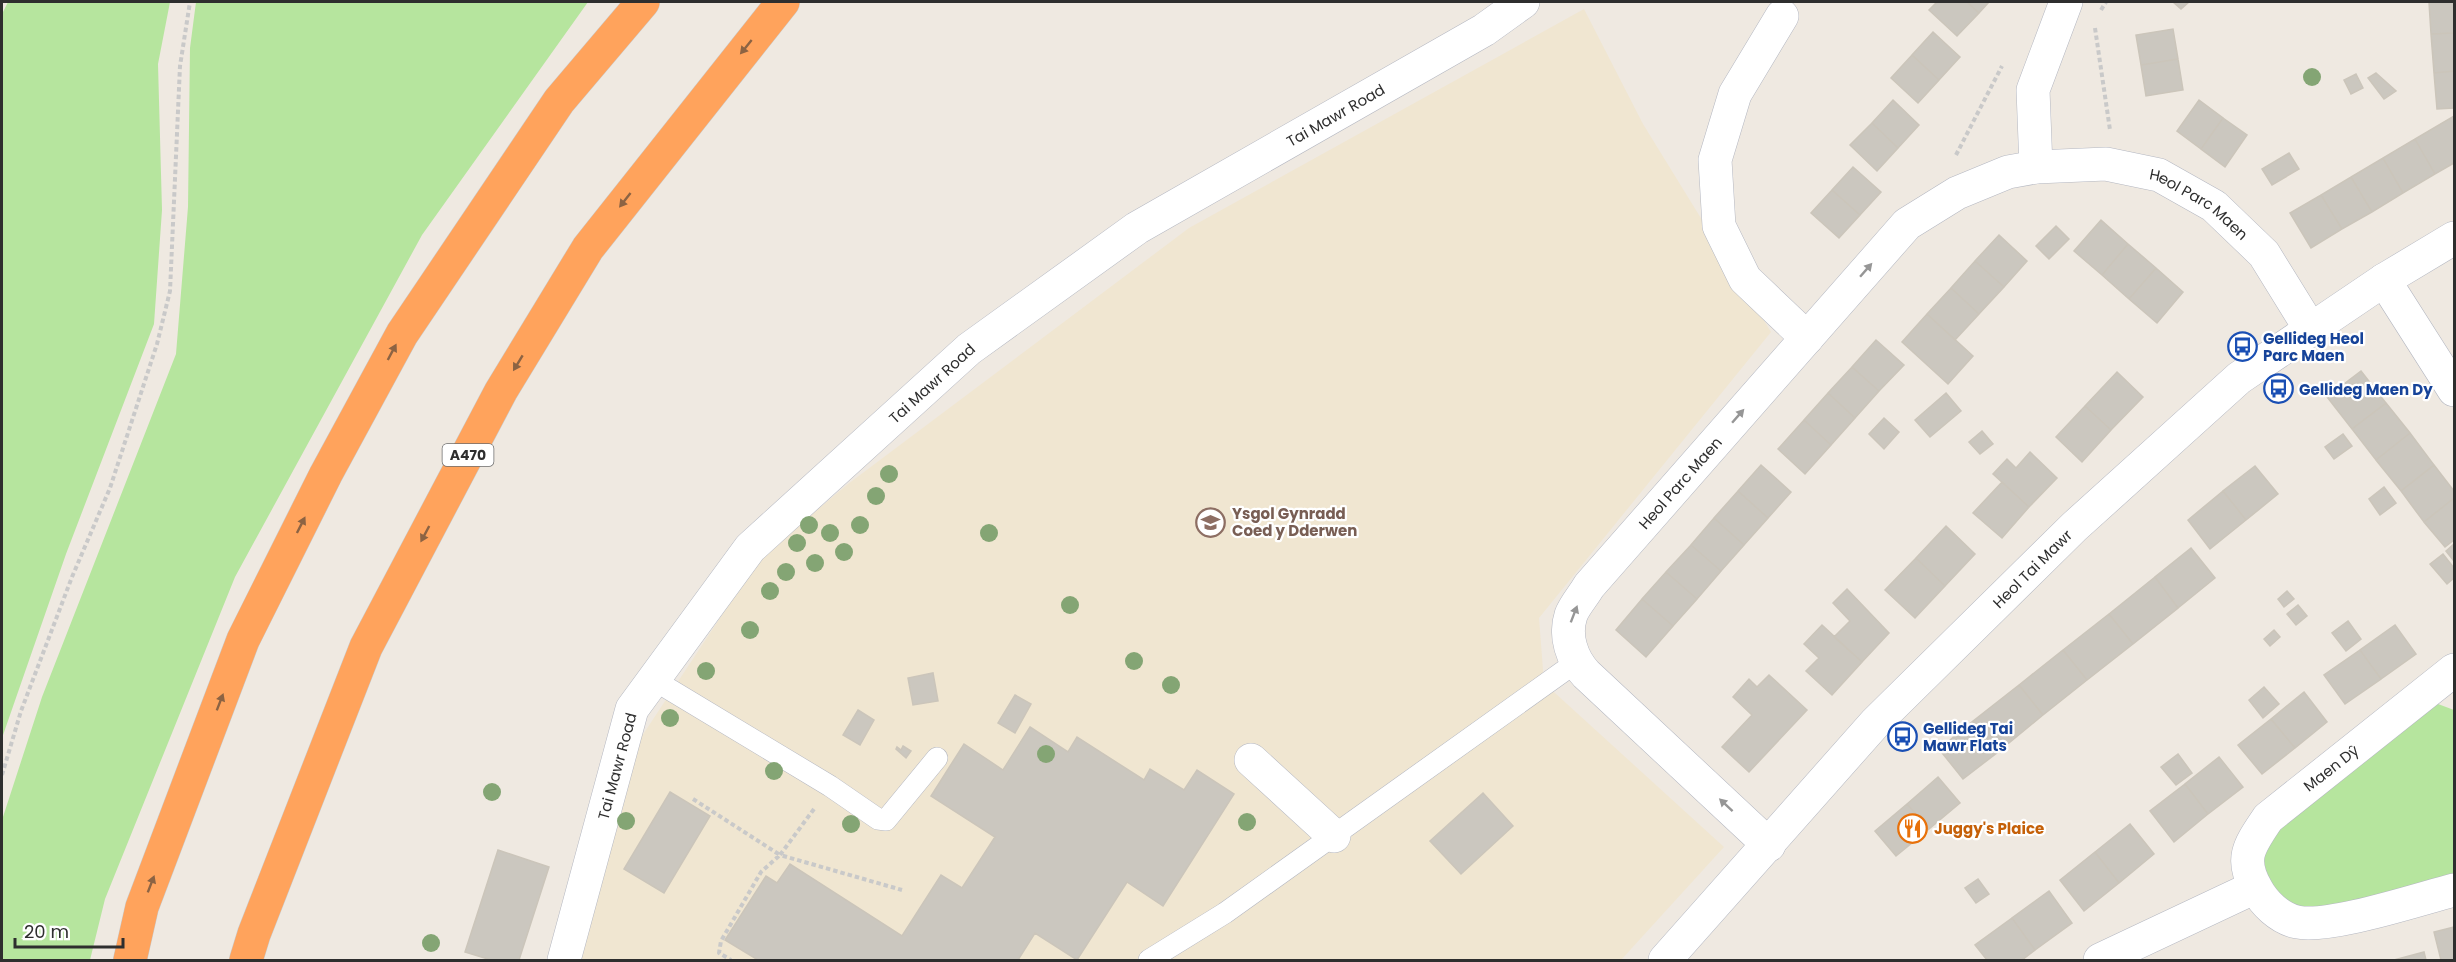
<svg xmlns="http://www.w3.org/2000/svg" width="2456" height="962" viewBox="0 0 2456 962" font-family="Poppins,sans-serif">
<rect width="100%" height="100%" fill="#efe9e1"/>
<!-- education -->
<path fill="#f0e6d1" d="M1584,9L1643,124L1771,332L1539,618L1544,683L1724,847L1621,960H578L636,745L759,559L848,484L1189,228Z"/>
<!-- green -->
<path fill="#b6e59e" d="M8,2H170L158,64L162,210L154,324L66,554L2,738V14Z
M196,2H588L422,235L235,577L105,899L90,960H2V820L42,697L176,354L188,207L190,48Z
M2438,704L2454,710V881L2297,914L2253,870L2282,821Z"/>
<!-- building -->
<path fill="#cbc7bf" stroke="#cbc5ba" stroke-width="1.5" d="M1937,2H1967L1979,13L1957,36L1929,10Z
M1967,2H1989L1979,13Z
M2173,2H2189L2181,9Z
M2429,2H2454V33L2431,34Z
M2173,29L2178,59L2141,65L2136,35Z
M1933,32L1960,57L1939,80L1912,55Z
M2454,33V71L2434,73L2431,34Z
M1912,55L1939,80L1918,103L1891,78Z
M2178,59L2183,90L2146,96L2141,65Z
M2454,71V108L2437,109L2434,73Z
M2376,73L2396,91L2384,99L2368,78Z
M2356,74L2363,88L2351,94L2344,80Z
M1893,100L1919,125L1898,148L1872,123Z
M2199,100L2223,118L2201,149L2177,131Z
M2454,116V163L2435,174L2415,139Z
M2223,118L2247,135L2225,167L2201,149Z
M1872,123L1898,148L1877,171L1850,145Z
M2415,139L2435,174L2403,193L2383,158Z
M2289,153L2299,169L2272,185L2262,169Z
M2383,158L2403,193L2372,212L2351,177Z
M1853,167L1881,192L1860,215L1832,190Z
M2351,177L2372,212L2342,229L2321,195Z
M1832,190L1860,215L1839,238L1811,213Z
M2321,195L2342,229L2311,248L2290,213Z
M2101,220L2128,244L2102,275L2074,251Z
M2056,226L2069,239L2049,259L2036,246Z
M1999,235L2027,261L2004,287L1975,261Z
M2128,244L2156,268L2129,299L2102,275Z
M1975,261L2004,287L1979,314L1951,288Z
M2156,268L2183,292L2157,323L2129,299Z
M1951,288L1979,314L1955,340L1927,314Z
M1927,314L1973,356L1948,384L1902,342Z
M1876,340L1904,365L1879,391L1852,367Z
M1852,367L1879,391L1855,418L1828,393Z
M2361,371L2386,403L2352,429L2327,397Z
M2117,372L2143,397L2111,430L2085,406Z
M1828,393L1855,418L1831,445L1804,420Z
M1946,393L1961,411L1930,437L1915,420Z
M2386,403L2410,433L2376,460L2352,429Z
M2085,406L2111,430L2082,462L2056,437Z
M1884,418L1899,432L1884,449L1869,434Z
M1804,420L1831,445L1805,474L1778,449Z
M1982,431L1993,444L1980,454L1969,442Z
M2410,433L2434,465L2401,491L2376,460Z
M2343,434L2352,446L2334,459L2325,447Z
M2030,452L2057,478L2029,507L1993,474L2007,459L2016,468Z
M1761,465L1791,492L1768,518L1738,491Z
M2434,465L2454,491V498L2424,522L2401,491Z
M2255,466L2278,494L2246,520L2223,491Z
M2002,482L2029,507L2002,538L1973,513Z
M2384,487L2396,503L2380,515L2369,499Z
M1738,491L1768,518L1744,545L1714,518Z
M2223,491L2246,520L2210,549L2188,520Z
M2454,498V540L2445,547L2424,522Z
M1714,518L1744,545L1721,571L1691,545Z
M1946,526L1975,554L1945,586L1916,558Z
M2454,544V561L2446,551Z
M1691,545L1721,571L1697,599L1666,572Z
M2191,548L2215,578L2178,608L2155,577Z
M2443,554L2454,568V578L2447,584L2430,564Z
M1916,558L1945,586L1915,618L1885,590Z
M1666,572L1697,599L1673,626L1642,599Z
M2155,577L2178,608L2133,644L2109,614Z
M1847,589L1889,633L1862,662L1834,637L1850,621L1833,603Z
M2287,591L2294,599L2284,607L2278,599Z
M1642,599L1673,626L1646,657L1616,630Z
M2298,605L2307,616L2296,625L2287,614Z
M2109,614L2133,644L2087,680L2063,650Z
M2348,621L2361,639L2346,651L2332,633Z
M1822,625L1862,662L1832,695L1806,671L1819,658L1804,644Z
M2395,625L2416,654L2381,679L2360,650Z
M2274,630L2280,637L2270,646L2264,639Z
M2063,650L2087,680L2043,715L2019,685Z
M2360,650L2381,679L2345,704L2324,675Z
M933,673L938,701L913,705L908,678Z
M1769,675L1807,710L1749,772L1722,747L1752,715L1733,697L1749,679L1757,687Z
M2019,685L2043,715L1998,752L1973,721Z
M2264,687L2279,704L2263,718L2249,700Z
M2304,692L2327,722L2295,748L2271,719Z
M1015,695L1031,704L1015,733L998,723Z
M858,710L874,720L860,745L843,735Z
M2271,719L2295,748L2262,774L2238,745Z
M1973,721L1998,752L1963,779L1939,749Z
M1030,727L1068,752L1077,737L1144,780L1150,769L1184,790L1197,770L1234,794L1163,906L1127,882L1077,960L1035,933L1018,960H758L725,940L766,876L777,883L790,864L902,936L941,875L962,888L995,837L931,796L964,744L1003,770Z
M903,746L911,751L906,758L896,749L897,747L901,750Z
M2178,754L2192,773L2176,785L2161,767Z
M2219,757L2243,787L2208,814L2185,784Z
M1938,777L1960,803L1929,829L1907,804Z
M2185,784L2208,814L2174,842L2150,811Z
M670,792L710,816L664,893L624,869Z
M1483,793L1513,826L1461,874L1430,841Z
M1907,804L1929,829L1896,856L1875,831Z
M2130,824L2154,854L2119,883L2095,852Z
M498,850L549,867L519,960H491L465,952Z
M2095,852L2119,883L2084,911L2060,880Z
M1978,879L1989,894L1976,903L1965,888Z
M2049,891L2072,923L2035,950L2012,918Z
M2012,918L2035,950L2022,960H1987L1975,945Z
M2454,927V960H2441L2434,932Z
M2424,952L2426,960H2394Z"/>
<g fill="none" stroke-linecap="round" stroke-linejoin="round">
<defs>
<path id="lane" d="M654,680L830,786L878,819L886,820L937,758
M1149,960L1225,913L1575,663"/>
<g id="street">
<path d="M1782,16L1735,94L1715,160L1719,226L1745,279L1807,338"/>
<path d="M2036,167L2033,90L2066,2"/>
<path d="M2384,280L2454,390"/>
<path d="M2454,670L2268,818C2250,845 2239,858 2256,888C2264,903 2279,918 2297,922C2329,929 2419,899 2454,890"/>
<path d="M1251,760L1334,836"/>
<path id="s1" d="M1769,845L1586,674C1572,659 1564,636 1571,615C1574,606 1584,595 1589,586L1907,224L1957,193L2008,172L2036,167L2106,164L2159,175L2214,206L2264,254L2311,330"/>
<path id="s2" d="M564,960L632,709L750,548L969,349L1137,228L1484,30L1523,2"/>
<path id="s3" d="M1665,960L1876,722L2074,527L2239,378L2384,280L2454,238"/>
<path d="M2100,960L2255,887"/>
</g>
<path id="highway" d="M130,960L142,907L243,640L326,474L402,334L559,101L643,2
M246,960L254,934L366,647L501,391L588,248L783,2"/>
</defs>
<!-- lane casing -->
<use href="#lane" stroke="#b4b7c1" stroke-width="22"/>
<!-- street casing -->
<use href="#street" stroke="#b4b7c1" stroke-width="34"/>
<!-- highway casing -->
<use href="#highway" stroke="#c9c9c9" stroke-width="34"/>
<!-- path -->
<path stroke="#c9c9c9" stroke-width="4" stroke-dasharray="4.5 3" stroke-linecap="butt" d="M2101,10L2106,2
M2095,28L2110,130
M1956,155L2002,66
M2,775L21,711L72,577L110,488L157,344L170,291L180,66L190,2
M693,799L780,855L761,872L721,941L719,953L731,960
M814,809L780,855L902,890"/>
<!-- lane -->
<use href="#lane" stroke="#fff" stroke-width="21"/>
<!-- street -->
<use href="#street" stroke="#fff" stroke-width="33"/>
<!-- highway -->
<use href="#highway" stroke="#ffa35c" stroke-width="33"/>
</g>
<!-- trees -->
<g fill="#84a574">
<circle cx="2312" cy="77" r="9"/>
<circle cx="889" cy="474" r="9"/>
<circle cx="876" cy="496" r="9"/>
<circle cx="809" cy="525" r="9"/>
<circle cx="860" cy="525" r="9"/>
<circle cx="830" cy="533" r="9"/>
<circle cx="989" cy="533" r="9"/>
<circle cx="797" cy="543" r="9"/>
<circle cx="844" cy="552" r="9"/>
<circle cx="815" cy="563" r="9"/>
<circle cx="786" cy="572" r="9"/>
<circle cx="770" cy="591" r="9"/>
<circle cx="1070" cy="605" r="9"/>
<circle cx="750" cy="630" r="9"/>
<circle cx="1134" cy="661" r="9"/>
<circle cx="706" cy="671" r="9"/>
<circle cx="1171" cy="685" r="9"/>
<circle cx="670" cy="718" r="9"/>
<circle cx="1046" cy="754" r="9"/>
<circle cx="774" cy="771" r="9"/>
<circle cx="492" cy="792" r="9"/>
<circle cx="626" cy="821" r="9"/>
<circle cx="1247" cy="822" r="9"/>
<circle cx="851" cy="824" r="9"/>
<circle cx="431" cy="943" r="9"/>
</g>
<!-- one-way arrows -->
<defs><path id="oneway-solid" d="M-6-.8H1V-3.2L6.5 0L1 3.2V.8H-6Z" transform="scale(1.5)"/></defs>
<g fill="#8c6343">
<use href="#oneway-solid" transform="translate(746 47) rotate(129)"/>
<use href="#oneway-solid" transform="translate(625 200) rotate(128)"/>
<use href="#oneway-solid" transform="translate(392 352) rotate(-62)"/>
<use href="#oneway-solid" transform="translate(518 363) rotate(121)"/>
<use href="#oneway-solid" transform="translate(301 525) rotate(-63)"/>
<use href="#oneway-solid" transform="translate(425 534) rotate(118)"/>
<use href="#oneway-solid" transform="translate(220 702) rotate(-69)"/>
<use href="#oneway-solid" transform="translate(151 884) rotate(-69)"/>
</g>
<g fill="#969696">
<use href="#oneway-solid" transform="translate(1866 270) rotate(-49)"/>
<use href="#oneway-solid" transform="translate(1738 416) rotate(-49)"/>
<use href="#oneway-solid" transform="translate(1574 614) rotate(-69)"/>
<use href="#oneway-solid" transform="translate(1726 805) rotate(-137)"/>
</g>
<!-- icons -->
<defs>
<symbol id="bus-ring" viewBox="-11 -11 22 22"><circle r="9.5" fill="#fff" stroke="#1a4fb4" stroke-width="1.5"/><path d="M-5-6H5V4H4V6H2V4H-2V6H-4V4H-5ZM-3.5-4V0h7V-4ZM-3.5 1.2v1.5H-2V1.2ZM2 1.2v1.5H3.5V1.2Z" fill="#1a4fb4"/></symbol>
<symbol id="school-ring" viewBox="-11 -11 22 22"><circle r="9.5" fill="#fff" stroke="#8d6e63" stroke-width="1.5"/><path d="M0-5L7-2L0 1L-7-2ZM-4 1L0 2.5L4 1V4Q0 6-4 4Z" fill="#8d6e63"/></symbol>
<symbol id="restaurant-ring" viewBox="-11 -11 22 22"><circle r="9.5" fill="#fff" stroke="#e8710a" stroke-width="1.5"/><path d="M-5-6h1v4h1v-4h1v4h1v-4h1v5L-1.5 .5V6h-2V.5L-5-1ZM5-6V6H3V1.5H1.5Q1.5-4 5-6Z" fill="#e8710a"/></symbol>
</defs>
<g fill-rule="evenodd">
<use href="#bus-ring" x="2226" y="330" width="33" height="33"/>
<use href="#bus-ring" x="2262" y="372" width="33" height="33"/>
<use href="#school-ring" x="1194" y="506" width="33" height="33"/>
<use href="#bus-ring" x="1886" y="720" width="33" height="33"/>
<use href="#restaurant-ring" x="1896" y="812" width="33" height="33"/>
</g>
<g text-anchor="middle" dominant-baseline="central" stroke-width="4.5" stroke-linejoin="round" paint-order="stroke">
<!-- shield labels -->
<rect fill="#fff" stroke="#6d6d6d" stroke-width="1.5" x="442.5" y="444" width="51" height="22" rx="4.5"/>
<g font-size="14" font-weight="bold" fill="#2e2e2e">
<text x="468" y="455">A470</text>
</g>
<!-- street labels -->
<g font-size="15" fill="#2e2e2e" stroke="#fff">
<text stroke="none"><textPath href="#s2" startOffset="1191">Tai Mawr Road</textPath></text>
<text stroke="none"><textPath href="#s1" startOffset="1146">Heol Parc Maen</textPath></text>
<text stroke="none"><textPath href="#s2" startOffset="705">Tai Mawr Road</textPath></text>
<text stroke="none"><textPath href="#s1" startOffset="486">Heol Parc Maen</textPath></text>
<text stroke="none"><textPath href="#s3" startOffset="537">Heol Tai Mawr</textPath></text>
<text stroke="none"><textPath href="#s2" startOffset="201">Tai Mawr Road</textPath></text>
<text transform="translate(2331 768) rotate(-38)">Maen Dŷ</text>
</g>
<!-- transit labels -->
<g font-size="15" font-weight="bold" fill="#164399" stroke="#fff" text-anchor="start">
<text x="2263" y="338">Gellideg Heol<tspan x="2263" dy="17">Parc Maen</tspan></text>
<text x="2299" y="389">Gellideg Maen Dy</text>
<text x="1923" y="728">Gellideg Tai<tspan x="1923" dy="17">Mawr Flats</tspan></text>
</g>
<!-- education labels -->
<g font-size="15" font-weight="bold" fill="#785e54" stroke="#fff" text-anchor="start">
<text x="1232" y="513">Ysgol Gynradd<tspan x="1232" dy="17">Coed y Dderwen</tspan></text>
</g>
<!-- food labels -->
<g font-size="15" font-weight="bold" fill="#c56008" stroke="#fff" text-anchor="start">
<text x="1934" y="828">Juggy's Plaice</text>
</g>
</g>
<!-- border -->
<rect width="2456" height="962" fill="none" stroke="#2e2e2e" stroke-width="6"/>
<!-- scale -->
<path d="M15 938v9h108v-9" fill="none" stroke="#2e2e2e" stroke-width="3"/>
<text x="24" y="938" font-size="18" fill="#2e2e2e" stroke="#ffffff" stroke-width="4.5" paint-order="stroke">20 m</text>
</svg>
